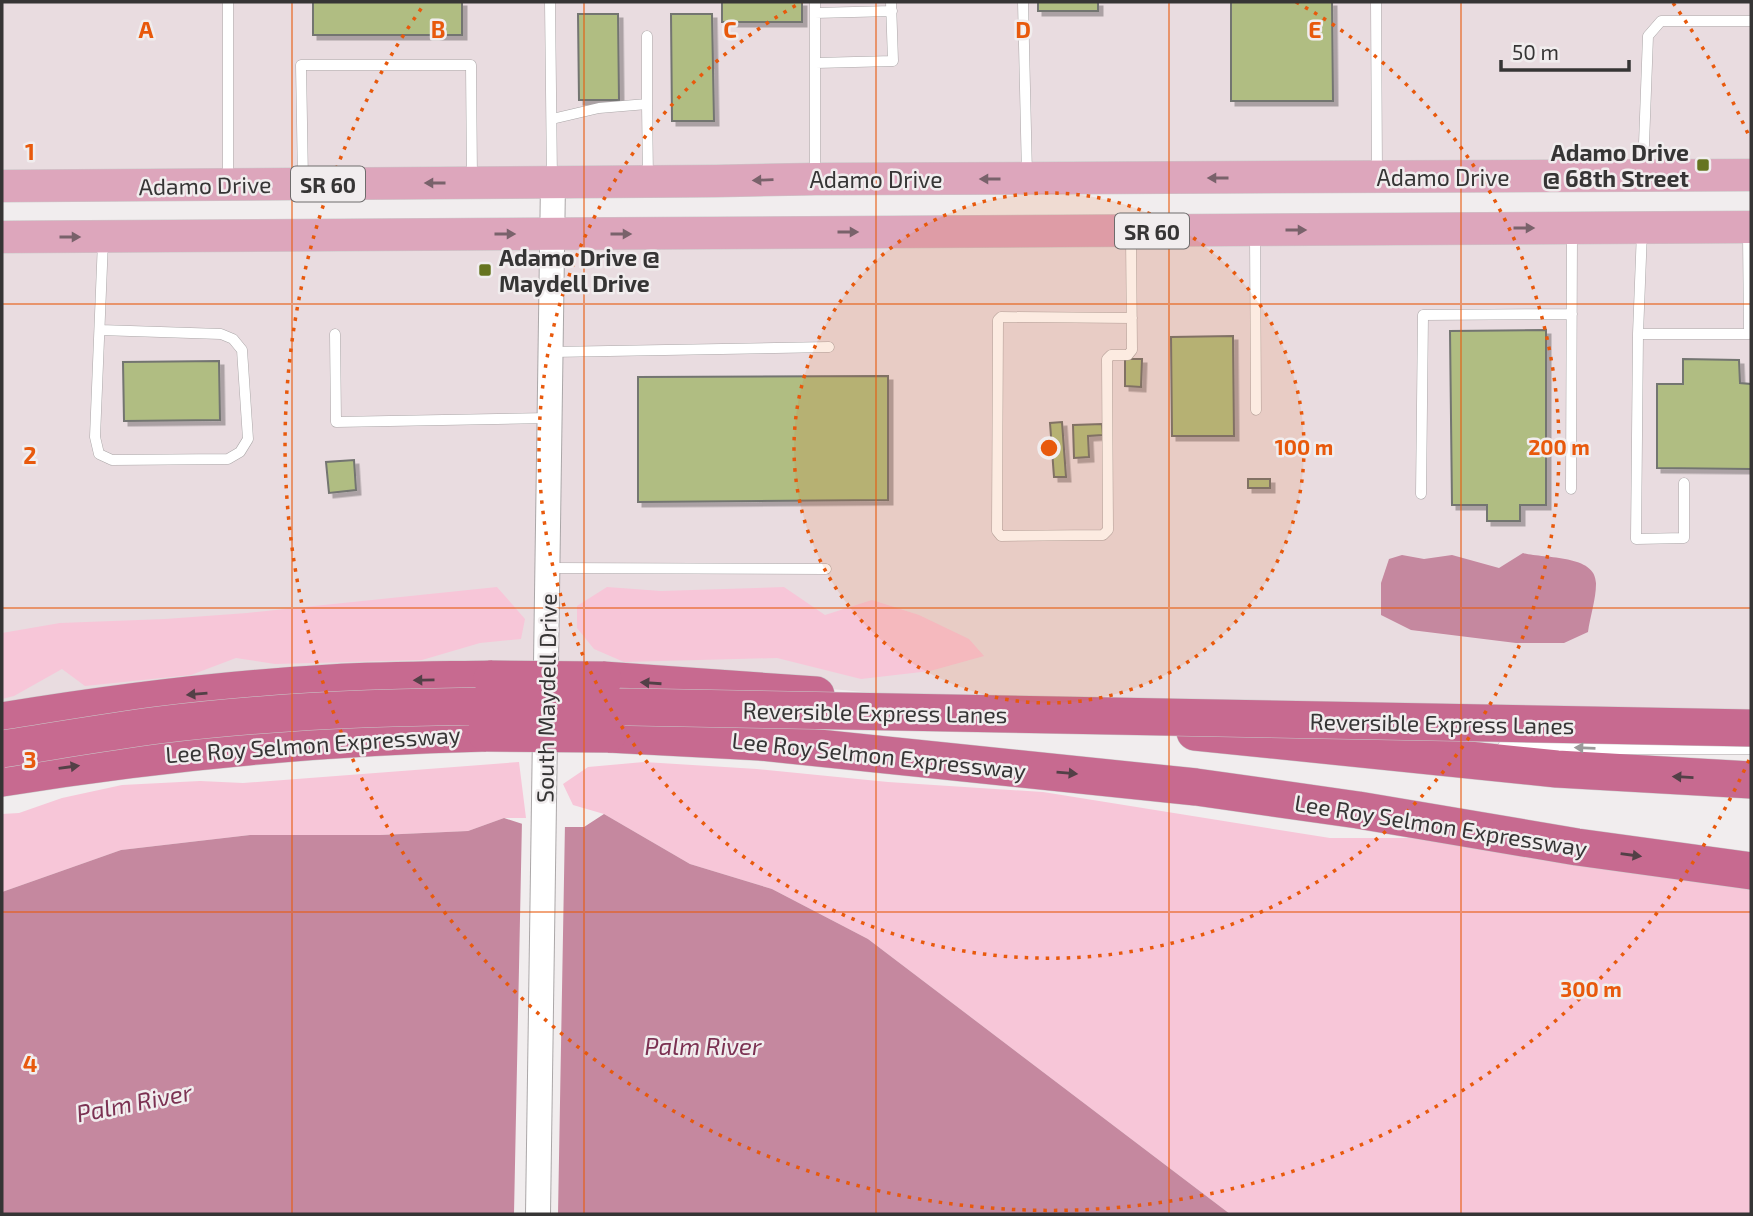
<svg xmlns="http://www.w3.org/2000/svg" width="1753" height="1216" viewBox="0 0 1753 1216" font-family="'Exo 2',sans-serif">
<defs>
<filter id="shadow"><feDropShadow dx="4.5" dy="4.5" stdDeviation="0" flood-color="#0004"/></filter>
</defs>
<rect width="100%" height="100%" fill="#f1edee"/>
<!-- built -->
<path fill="#e9dce0" d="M2,2H1751V164L2,181Z
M1751,223V731L1206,724L704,677L545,669L557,229Z
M551,233L540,671L2,716V240Z"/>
<!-- green -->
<path fill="#f7c6d8" d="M497,587L525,619L521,639L480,643L422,660L275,664L236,658L191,675L85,686L62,669L14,696L2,699V633L60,623L165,619L247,613Z
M607,587L661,591L784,587L825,615L872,600L919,615L969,639L984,656L930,671L861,679L777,658L624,662L594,649L577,628V606Z
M519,762L526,818H504L468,831L380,835H250L121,850L2,892V814L19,813L62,798L122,785L200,781L243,783Z
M644,762L757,769L888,782L1043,792L1330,838H1451L1751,864V1214H1230L868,939L772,889L690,864L604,814L573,805L563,784L588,767Z"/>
<!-- water -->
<path fill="#c5889f" d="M1523,553C1544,559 1597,554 1596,584C1596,599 1590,617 1588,632L1564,643H1516L1411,630L1381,615V583L1389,559L1402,555L1424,559L1452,555L1499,568Z
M604,814L690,864L772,889L868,939L1230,1214H2V892L121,850L250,835H380L468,831L504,818L538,829L539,827H584Z"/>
<!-- pier -->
<path fill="#f1edee" d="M522,820L536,824L565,823L558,1214H514Z"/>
<!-- building -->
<path fill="#b0bd82" stroke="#737471" stroke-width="2" filter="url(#shadow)" d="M313,2H462V35H313Z
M722,2H802V22H722Z
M1038,2H1098V11H1038Z
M1231,2H1332L1333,101H1231Z
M578,14H618L619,100H579Z
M671,14H712L714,121H672Z
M1546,330V505H1520V521H1487V505H1452L1450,331Z
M1233,336L1234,436H1172L1171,337Z
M1125,359H1142L1141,387L1125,386Z
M1683,359L1739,360L1740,383L1751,384V469L1657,468V384H1683Z
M219,361L220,420L124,421L123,362Z
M888,376V500L638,502V377Z
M1062,422L1066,477H1054L1050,423Z
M1102,424L1103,435L1088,436L1089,457L1074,458L1073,425Z
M354,460L356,490L329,493L326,462Z
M1248,479H1270V488H1248Z"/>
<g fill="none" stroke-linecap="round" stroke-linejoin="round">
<defs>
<path id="service" d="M228,2V180
M550,2L552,180
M1023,2L1027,175
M1376,2L1377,173
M815,13L892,11
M647,36V104
M816,63L893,61L891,2
M552,119L599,108L647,104L648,178
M1643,171L1648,36L1661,21H1751
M815,174V2
M303,180L301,65H471L472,179
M1642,231L1638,334H1749L1748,233
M1255,234L1256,410
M1131,235L1132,350L1128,355H1111L1107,359L1108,530L1103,535L1001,536L997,531L998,320L1001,317L1132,318
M100,330L221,334L233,339L242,350L248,439L240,452L228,459L112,460L99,454L95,437L103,241
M335,334L336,422L549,418
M1638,334L1636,539L1684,538V483
M552,352L829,347
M1571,489L1572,232
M1421,494L1423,315L1572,314
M549,568L826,569
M1503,746L1615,749H1751"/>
<path id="tertiary" d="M538,1214L553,182"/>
<path id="primary" d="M2,186L717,181L815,179L1751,175
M2,237L1751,227"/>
<path id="motorway" d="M603,680L816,695
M2,721C111,703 221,689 331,683C385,680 438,680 492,679
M1195,732L1557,769L1751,780
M608,734L760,742L1196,787L1358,810L1577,847L1751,871
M2,778C163,752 323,737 486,733"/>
</defs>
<!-- service casing -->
<use href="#service" stroke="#aba7a8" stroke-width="11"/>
<!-- tertiary casing -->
<use href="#tertiary" stroke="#aba7a8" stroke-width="26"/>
<!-- primary casing -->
<use href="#primary" stroke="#cbcaca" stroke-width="33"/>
<!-- motorway casing -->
<use href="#motorway" stroke="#cbcaca" stroke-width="38"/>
<!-- service -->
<use href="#service" stroke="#fff" stroke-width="10"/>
<!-- tertiary -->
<use href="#tertiary" stroke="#fff" stroke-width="24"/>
<!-- primary -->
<use href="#primary" stroke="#dda6bc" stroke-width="32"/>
<!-- motorway -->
<use href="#motorway" stroke="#c76a90" stroke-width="37"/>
<defs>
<path id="motorway-bridge" d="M492,679L603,680
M486,733L608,734
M2,749C54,741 106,732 159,725C297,708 438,705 577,706L1751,728"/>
</defs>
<!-- motorway-bridge casing -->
<use href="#motorway-bridge" stroke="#cbcaca" stroke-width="38" stroke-linecap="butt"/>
<!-- motorway-bridge -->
<use href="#motorway-bridge" stroke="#c76a90" stroke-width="37"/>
</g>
<!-- one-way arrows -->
<defs><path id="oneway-solid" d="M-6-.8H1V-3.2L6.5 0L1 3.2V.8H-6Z" transform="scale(1.75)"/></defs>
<g fill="#79626b">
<use href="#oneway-solid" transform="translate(1218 178) rotate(180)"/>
<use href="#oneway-solid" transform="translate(990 179) rotate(-180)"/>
<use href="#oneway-solid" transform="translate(763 180) rotate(178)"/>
<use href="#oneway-solid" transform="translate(435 183) rotate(180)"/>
<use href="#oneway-solid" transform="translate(1524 228)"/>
<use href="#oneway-solid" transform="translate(1296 230)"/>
<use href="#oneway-solid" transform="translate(848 232)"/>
<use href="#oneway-solid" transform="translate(505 234)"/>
<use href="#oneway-solid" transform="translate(621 234)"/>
<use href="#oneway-solid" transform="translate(70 237)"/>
</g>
<g fill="#534047">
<use href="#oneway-solid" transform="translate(424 680) rotate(179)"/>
<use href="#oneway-solid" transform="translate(651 683) rotate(-176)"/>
<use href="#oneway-solid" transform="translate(197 694) rotate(175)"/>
<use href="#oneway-solid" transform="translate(69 767) rotate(-8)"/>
<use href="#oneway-solid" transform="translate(1067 773) rotate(5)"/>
<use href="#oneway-solid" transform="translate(1683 777) rotate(-177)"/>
<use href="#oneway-solid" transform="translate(1631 855) rotate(8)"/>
</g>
<use fill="#9a9a9a" href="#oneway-solid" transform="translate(1585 748) rotate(-178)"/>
<!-- grid -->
<path fill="none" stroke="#e8590c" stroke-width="2" stroke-opacity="0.55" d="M292,2V1214M584,2V1214M876,2V1214M1169,2V1214M1461,2V1214M2,304H1751M2,608H1751M2,912H1751"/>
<!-- distance rings -->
<circle cx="1049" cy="448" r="255" fill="#e8590c" fill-opacity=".12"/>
<g fill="none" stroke="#e8590c" stroke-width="3.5" stroke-dasharray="3.5 7">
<circle cx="1049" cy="448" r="255"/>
<path d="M1296 2A510 510 0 1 1 802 2"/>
<path d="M1749 760A766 766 0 1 1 425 3M1673 3A766 766 0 0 1 1749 136"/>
</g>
<!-- markers -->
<g fill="#667420" stroke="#f1edee" stroke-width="2.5">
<rect x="1696" y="158" width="14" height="14" rx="3.5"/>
<rect x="478" y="263" width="14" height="14" rx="3.5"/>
</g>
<g text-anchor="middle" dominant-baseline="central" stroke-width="5" stroke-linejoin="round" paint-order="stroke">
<!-- shield labels -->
<g fill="#f1edee" stroke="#6e6c6c" stroke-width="2">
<rect x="291" y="166.5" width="74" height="35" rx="5"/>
<rect x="1115" y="213.5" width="74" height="35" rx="5"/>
</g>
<g font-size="21" font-weight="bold" fill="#363535">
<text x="328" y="184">SR 60</text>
<text x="1152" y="231">SR 60</text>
</g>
<!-- poi labels -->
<g font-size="23" font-weight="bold" fill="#363535" stroke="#f1edee" text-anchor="end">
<text x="1689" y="152">Adamo Drive<tspan x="1689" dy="26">@ 68th Street</tspan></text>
<text x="499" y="257" text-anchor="start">Adamo Drive @<tspan x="499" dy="26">Maydell Drive</tspan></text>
</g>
<!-- street labels -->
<g font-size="23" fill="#363535" stroke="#f1edee">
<text x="1443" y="177">Adamo Drive</text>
<text x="876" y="179">Adamo Drive</text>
<text transform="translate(205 185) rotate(-1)">Adamo Drive</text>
<text transform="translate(546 698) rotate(-89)">South Maydell Drive</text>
<text transform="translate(875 712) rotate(1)">Reversible Express Lanes</text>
<text transform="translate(1442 723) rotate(1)">Reversible Express Lanes</text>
<text transform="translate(313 744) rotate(-4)">Lee Roy Selmon Expressway</text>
<text transform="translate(879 755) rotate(6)">Lee Roy Selmon Expressway</text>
<text transform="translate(1441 825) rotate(9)">Lee Roy Selmon Expressway</text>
</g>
<!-- water labels -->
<g font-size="24" font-style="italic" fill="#7b3152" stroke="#f1edee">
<text x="703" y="1045">Palm River</text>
<text transform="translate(134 1102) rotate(-11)">Palm River</text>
</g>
</g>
<g font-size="23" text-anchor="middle" font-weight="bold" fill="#e8590c" stroke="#f1edee" stroke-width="5" stroke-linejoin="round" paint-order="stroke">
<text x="146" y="38">A</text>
<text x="438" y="38">B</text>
<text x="730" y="38">C</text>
<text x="1023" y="38">D</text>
<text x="1315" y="38">E</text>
<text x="30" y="160">1</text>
<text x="30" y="464">2</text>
<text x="30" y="768">3</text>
<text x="30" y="1072">4</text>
</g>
<circle cx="1049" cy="448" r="10" fill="#e8590c" stroke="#f1edee" stroke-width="3.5"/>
<g font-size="21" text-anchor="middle" font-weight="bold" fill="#e8590c" stroke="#f1edee" stroke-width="5" stroke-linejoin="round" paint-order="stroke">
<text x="1304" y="455">100 m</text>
<text x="1559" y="455">200 m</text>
<text x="1591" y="997">300 m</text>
</g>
<!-- border -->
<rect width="1753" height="1216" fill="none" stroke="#363535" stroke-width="7"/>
<!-- scale -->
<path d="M1501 60v10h128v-10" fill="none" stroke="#363535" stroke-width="3.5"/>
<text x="1512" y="60" font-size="21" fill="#363535" stroke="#f1edee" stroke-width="5" paint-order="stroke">50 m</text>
</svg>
